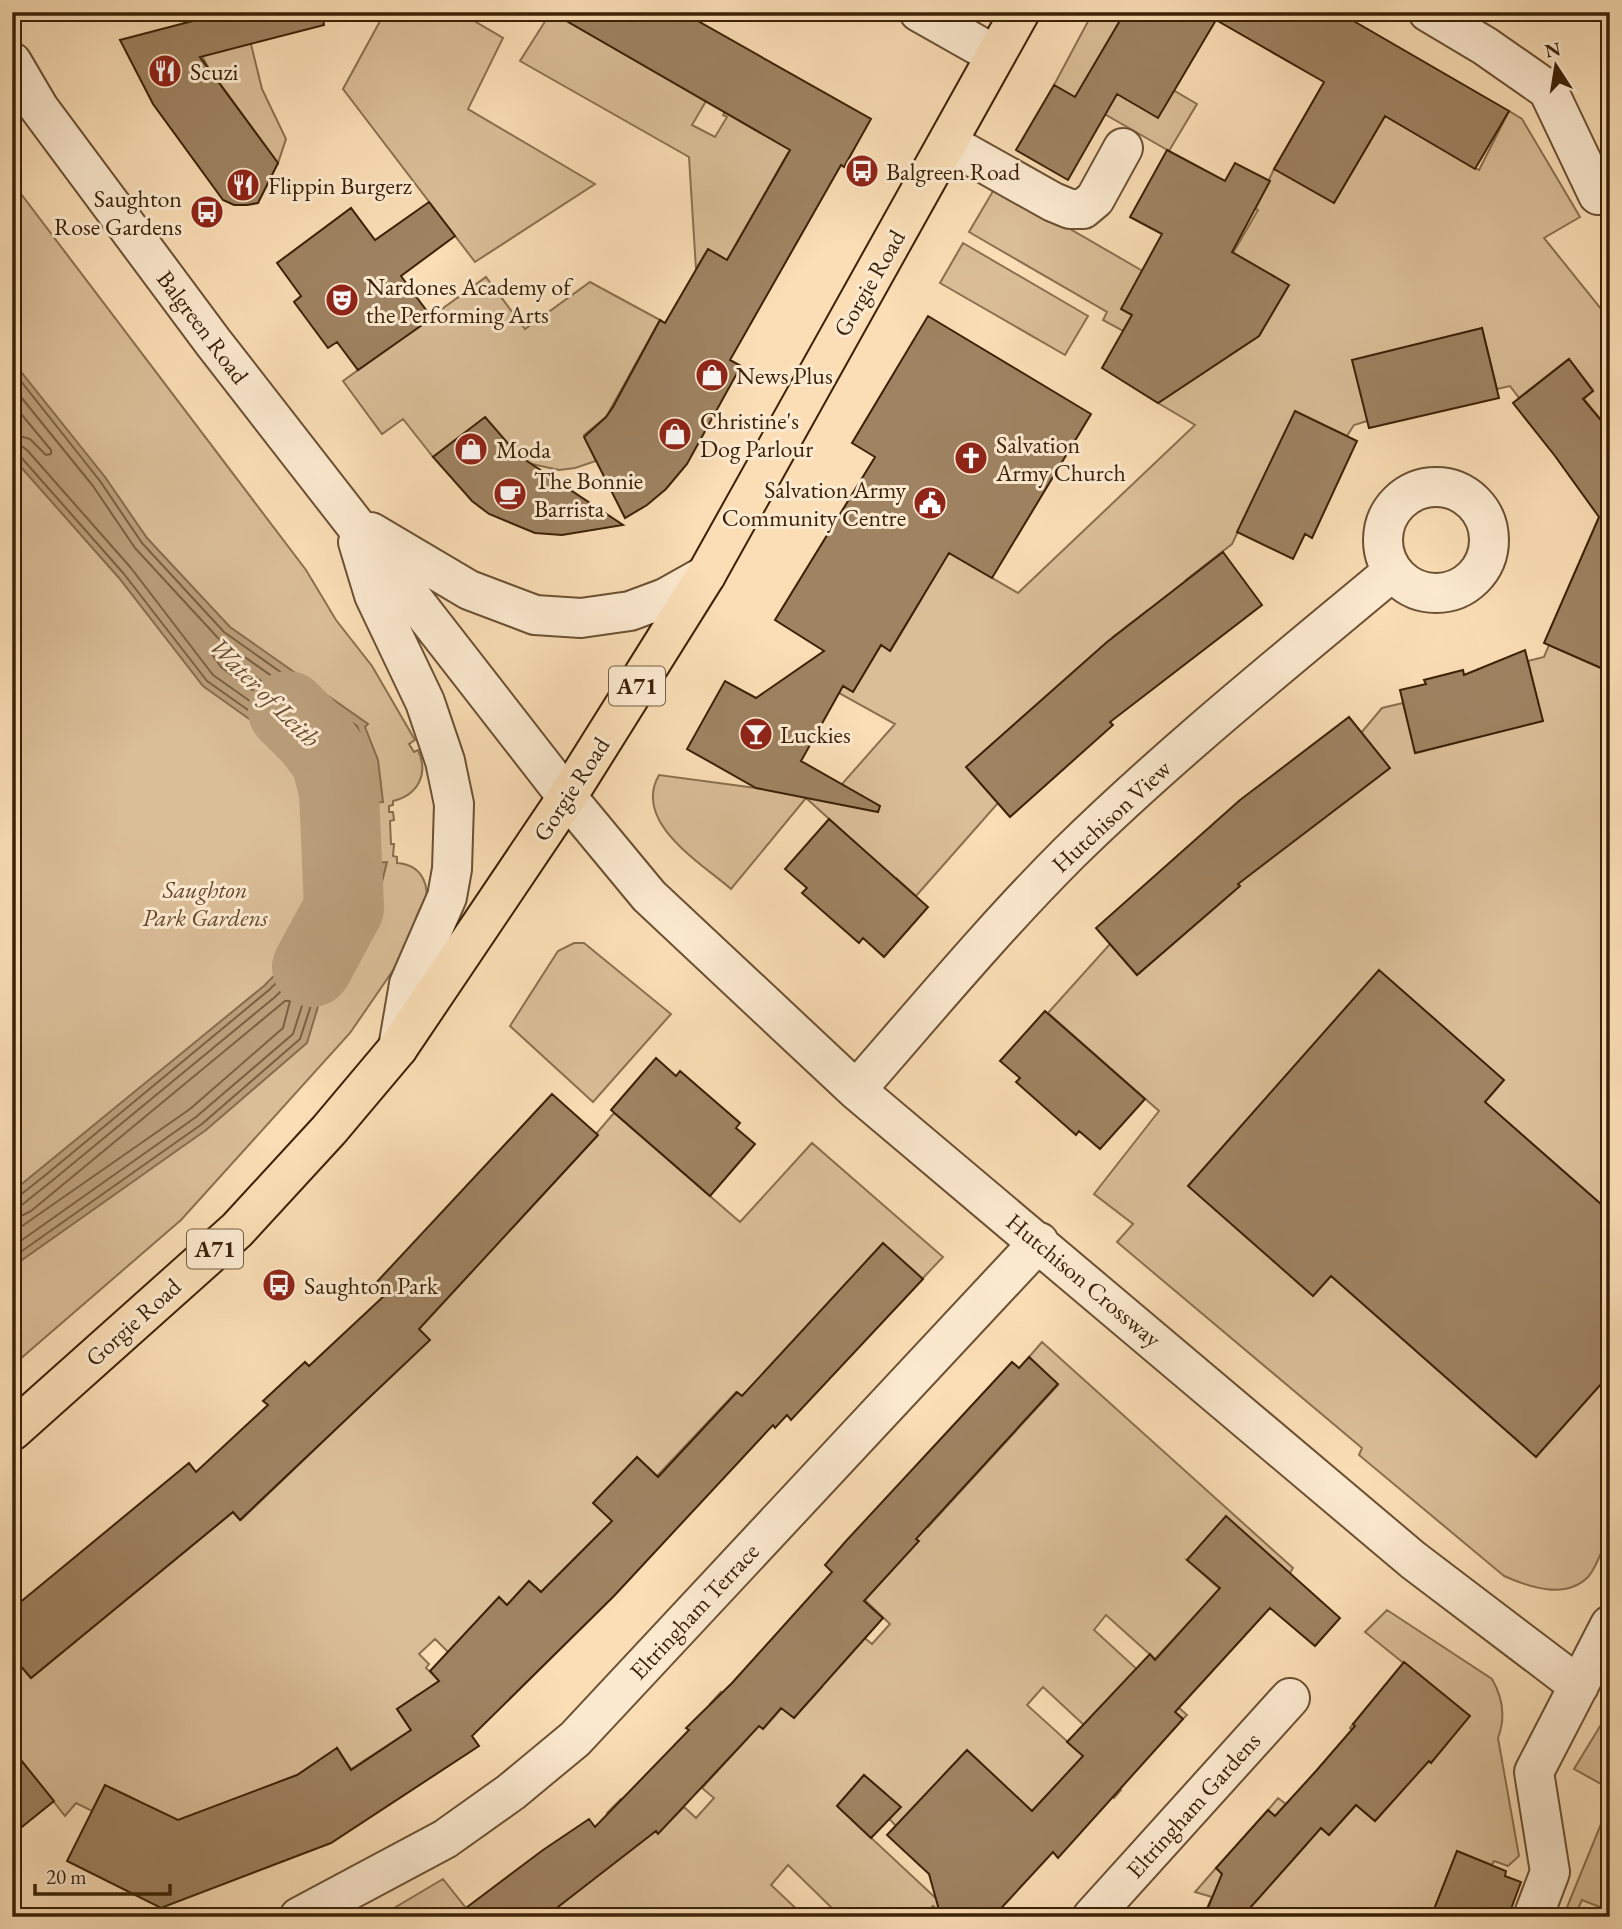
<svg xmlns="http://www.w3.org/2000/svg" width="1622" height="1929" viewBox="0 0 1622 1929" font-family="'EB Garamond',serif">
<rect width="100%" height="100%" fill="#fbdeb6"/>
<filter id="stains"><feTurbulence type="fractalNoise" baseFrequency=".00286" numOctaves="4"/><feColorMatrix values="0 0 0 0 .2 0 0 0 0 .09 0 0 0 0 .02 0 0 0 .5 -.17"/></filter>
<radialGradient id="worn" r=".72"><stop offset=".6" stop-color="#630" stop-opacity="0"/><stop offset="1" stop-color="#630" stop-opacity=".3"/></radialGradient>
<!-- green -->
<path fill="#dabe98" stroke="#8a704f" stroke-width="2" d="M224,12H243L262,89L286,139L278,163L208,67L184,23Z
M385,12H459L503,38L468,109L595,184L475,262L343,89Z
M551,12L706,101L692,125L715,137L727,117L723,115L725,112L796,153H788L727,260L708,249L696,269L689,157L520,61Z
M1093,12H1133L1163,84L1197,104L1169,151L1054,85Z
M1509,111L1522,119L1580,217L1544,238L1610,320V431L1584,399L1593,390L1569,359L1519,398L1510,386L1497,389L1482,328L1367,421L1354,425L1347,436L1295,412L1232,544L1186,580L1192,589L1148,610L1113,637L1141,674L998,803L916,896L896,878L888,886L860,847L806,798L731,889C700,862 632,822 659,775L756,788L827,801L895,724L801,672L806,664L853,692L881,645L891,650L922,598L942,549L1018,593L1195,425L1158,403L1259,336L1288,285L1233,253L1258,210L1255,209L1274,169L1334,203L1385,116L1479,170Z
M12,182L306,570L336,620L372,666L415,740L409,744L414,752L418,750C429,774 418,795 393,801V805L389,806V812H393L394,820L390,821L391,844H394L393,856L397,857V863C424,865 431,888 424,910L420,909L416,918V937L350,1033L181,1220L12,1366Z
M996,186L1153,277L1123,331L1103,320L1107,312L969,232Z
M963,243L1088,316L1065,355L940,283Z
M486,277L525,329L590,282L660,320L606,417L584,435L596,461L575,468L559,470L449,446L433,457L403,419L382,434L343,381Z
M1549,645L1607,671L1610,665V1532C1603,1545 1598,1566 1588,1577C1565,1600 1529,1587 1504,1576L1359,1455L1362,1448L1117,1242L1133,1224L1094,1194L1159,1111L1048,1013L1110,944L1137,975L1239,887L1210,852L1361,733L1382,708L1403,703L1416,753L1542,721L1528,661L1544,657Z
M574,943H584L671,1014L593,1102L510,1026L558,951Z
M614,1113L740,1222L812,1143L943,1257L922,1279L883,1244L753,1385L742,1396L736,1392L657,1476L637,1457L614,1523L622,1553L600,1533L541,1592L529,1581L507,1605L499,1597L464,1668L435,1639L419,1654L429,1664L426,1668L445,1686L418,1695L397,1709L411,1730L351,1769L337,1748L323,1788L289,1778L173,1823L134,1799L105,1785L92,1811L76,1803L65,1816L27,1768L12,1766V1656L31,1678L233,1512L241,1520L429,1340L419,1329L597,1136L596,1134Z
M1042,1342L1293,1568L1290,1573L1187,1560L1250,1616L1205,1605L1155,1659L1106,1615L1094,1630L1187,1715L1183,1719L1146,1687L1099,1739L1043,1687L1027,1705L1121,1790L1114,1798L1077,1763L1032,1811L921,1852L875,1804L885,1793L864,1775L837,1806L956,1917H945L933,1906L922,1917H841L788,1865L771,1885L805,1917H545L636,1845L607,1813L621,1799L658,1833L684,1807L696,1818L714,1798L702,1788L747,1739L710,1704L721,1692L763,1729L782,1708L794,1718L822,1687L810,1676L854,1629L872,1644L890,1624L865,1600L879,1506L902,1504L928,1527L1058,1385L1029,1357Z
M1387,1610L1492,1679C1503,1698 1506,1717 1498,1738L1519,1856L1508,1866L1494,1861L1492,1865L1457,1851L1431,1917H1227L1207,1908L1212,1897L1195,1892L1216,1868L1255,1902L1306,1845L1268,1810L1278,1798L1286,1804L1290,1800L1329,1835L1356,1805L1375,1821L1401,1792L1350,1728L1353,1724L1390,1755L1402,1739L1431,1763L1469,1716L1365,1632Z
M1610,1710V1789L1574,1769Z
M1610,1802V1882L1604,1897L1610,1900V1911L1582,1900L1575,1915L1578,1917H1563Z
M443,1879L466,1908L476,1917H379Z"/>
<!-- water -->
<path fill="#ba9e7a" stroke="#876c4c" stroke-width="2" d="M12,357L22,373L105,477L147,538L230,627L368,724L365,727L378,760L383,802L312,806L311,799L301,798L294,751L203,686L119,578L12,457Z
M387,862L381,886L320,1000L307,1043L206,1130L12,1267V1192L265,985C277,972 316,937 314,919C312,901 302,889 310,871L314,870L315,866Z"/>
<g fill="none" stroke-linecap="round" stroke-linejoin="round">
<!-- shore -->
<path stroke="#7a6040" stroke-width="2" d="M12,370L100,481L142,543L224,632L357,726L371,762L375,794L320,799L308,791L299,746L207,681L124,574L20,456L12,453
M12,386L93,486L135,548L218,638L349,731L363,764L365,786L324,790L315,784L309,748L305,740L213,675L131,568L27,450L20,445L12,444
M12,403L51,450V454L46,455L30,439L12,434
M216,649L340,737L353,767V776L325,778L319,743L313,734L221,667L211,653L212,650Z
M12,1197L19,1196L48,1173L269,990C284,975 321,942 321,920C320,905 311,894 315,878L322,873L377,871L374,884L314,996L300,1039L202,1124L12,1258
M12,1206L23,1204L53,1180L275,997C292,980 329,946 329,921C329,907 320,896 323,883L363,881L364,885L306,993L293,1034L196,1117L12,1247
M12,1217L23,1215L31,1211L285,1001H290L283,1028L190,1109L12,1233"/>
<!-- river -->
<path stroke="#ba9e7a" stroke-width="80" d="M288,711L314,737L331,760L339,792L344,908L312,967"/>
</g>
<!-- building -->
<path fill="#9f8362" stroke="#3b2106" stroke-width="2" d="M227,12H322L324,25L200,57L278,163L258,203L247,205H234L223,200L153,104L120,40Z
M551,12H682L871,119L844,167L841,165L730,360L741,366L687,464L666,489L647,505L625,518L584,437L606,417L613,407L660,320L665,323L708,249L727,260L790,150Z
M1125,12H1338L1509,111L1475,169L1385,116L1334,203L1274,169L1324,82L1216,20L1158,118L1117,94L1068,180L1016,150L1054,85L1075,97Z
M1167,150L1225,181L1235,163L1270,181L1232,252L1289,285L1259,336L1158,403L1102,368L1132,315L1121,309L1162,234L1130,217Z
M429,202L455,236L401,276L432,318L358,370L337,342L328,348L294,302L301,296L277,263L351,208L375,240Z
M928,316L1091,414L992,578L949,553L890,651L881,645L853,692L843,686L801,761L880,806L878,812L756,788L687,749L725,681L756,698L824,651L775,620L875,457L852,443Z
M1482,328L1499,398L1369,428L1352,360Z
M1569,359L1593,391L1583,399L1610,431V672L1544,643L1599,517L1555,456L1513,403Z
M1295,411L1357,441L1312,538L1305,534L1293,559L1237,532Z
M485,417L518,455L623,525L562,535L535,533L489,514L472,501L433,457Z
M1223,552L1262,605L1110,722L1113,725L1010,817L966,767L1107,642Z
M1525,650L1543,721L1415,753L1400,690L1426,684L1424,680L1463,670L1464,675Z
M1349,717L1390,768L1238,884L1240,886L1137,975L1096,928L1240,800Z
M829,819L928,907L884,957L863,938L859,943L802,893L807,888L785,869Z
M1379,970L1504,1080L1485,1102L1610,1212V1374L1536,1457L1331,1276L1313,1296L1188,1186Z
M1045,1011L1145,1099L1100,1149L1079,1131L1076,1135L1016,1082L1020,1078L1000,1061Z
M656,1058L676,1076L680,1071L740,1123L736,1128L755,1144L710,1196L611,1110Z
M552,1094L598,1135L419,1329L430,1340L240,1520L233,1512L31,1678L12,1656V1609L189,1463L196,1472L268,1405L263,1401L305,1362L309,1366L385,1295L374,1285Z
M883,1243L923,1279L791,1420L787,1415L775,1428L773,1425L614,1596L472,1736L479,1746L331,1843L161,1908L67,1861L105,1785L178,1820L297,1775L337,1748L351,1770L411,1730L397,1709L439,1681L430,1671L499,1597L507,1605L529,1581L541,1592L612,1521L593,1503L637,1457L658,1477L737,1392L742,1396Z
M1029,1357L1058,1384L916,1539L919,1541L864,1601L883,1618L794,1718L781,1708L763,1729L759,1726L658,1834L656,1831L545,1917H454L543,1850L589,1819L595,1827L689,1730L686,1728L732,1683L832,1572L825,1565L846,1541L1012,1362L1019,1368Z
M1226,1516L1340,1618L1315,1646L1270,1608L1175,1712L1183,1719L1058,1858L1053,1852L993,1917H941L929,1874L887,1835L967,1750L1032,1811L1083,1756L1067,1742L1150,1654L1155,1660L1220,1588L1187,1560Z
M1404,1662L1470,1716L1431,1763L1429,1761L1375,1821L1356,1805L1329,1835L1321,1828L1242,1917H1204L1222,1874L1216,1868L1268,1810L1275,1816L1316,1771L1355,1726L1353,1724Z
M12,1749L54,1801L12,1835Z
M864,1775L901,1807L871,1838L837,1806Z
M1457,1851L1506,1871L1505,1876L1521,1882L1508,1917H1431Z"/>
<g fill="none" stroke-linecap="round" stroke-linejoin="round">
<defs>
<path id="minor" d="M919,12L995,55
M1428,12L1485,46L1548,90L1598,195
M12,62L39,108L213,342L567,797L649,896L856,1090L1413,1560L1579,1686
M948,143L1053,202L1070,209H1083L1095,199L1123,148
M1383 540a53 53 0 1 1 106 0a53 53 0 1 1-106 0Z
M371,532L469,590L535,615L581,618L630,611L665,598L706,575
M358,542L374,595L425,702L445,761L454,804L452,869L447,897L409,984L398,1048
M856,1090C926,1010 994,928 1069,853C1171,753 1283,663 1393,571
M299,1917L445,1839L511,1792L575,1739L1039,1242
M1092,1917L1290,1698
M1533,1917L1550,1872L1534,1772L1610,1625"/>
<path id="major" d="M12,1431L237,1230L329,1130L398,1048L567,797L706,575L1020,12"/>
</defs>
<!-- minor casing -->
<use href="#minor" stroke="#6b5032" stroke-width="42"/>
<!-- major casing -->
<use href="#major" stroke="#3b2106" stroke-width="42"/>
<!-- minor -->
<use href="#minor" stroke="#fcead0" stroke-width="38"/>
<!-- major -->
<use href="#major" stroke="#fbdeb6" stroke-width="38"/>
</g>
<!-- icons -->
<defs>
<symbol id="restaurant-disc" viewBox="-11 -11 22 22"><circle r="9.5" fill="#8f2418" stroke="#fcead0"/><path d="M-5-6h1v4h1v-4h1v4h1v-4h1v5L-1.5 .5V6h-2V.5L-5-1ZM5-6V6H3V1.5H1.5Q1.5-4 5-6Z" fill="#fff"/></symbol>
<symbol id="bus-disc" viewBox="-11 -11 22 22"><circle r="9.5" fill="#8f2418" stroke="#fcead0"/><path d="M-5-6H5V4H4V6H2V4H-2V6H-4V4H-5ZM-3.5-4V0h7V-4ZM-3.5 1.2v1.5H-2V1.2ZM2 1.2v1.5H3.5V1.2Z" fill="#fff"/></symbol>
<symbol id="theatre-disc" viewBox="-11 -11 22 22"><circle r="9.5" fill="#8f2418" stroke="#fcead0"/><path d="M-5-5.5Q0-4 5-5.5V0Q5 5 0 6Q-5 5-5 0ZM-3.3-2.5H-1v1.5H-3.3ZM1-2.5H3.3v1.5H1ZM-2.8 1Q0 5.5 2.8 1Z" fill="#fff"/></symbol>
<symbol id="shop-disc" viewBox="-11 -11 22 22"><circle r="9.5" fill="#8f2418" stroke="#fcead0"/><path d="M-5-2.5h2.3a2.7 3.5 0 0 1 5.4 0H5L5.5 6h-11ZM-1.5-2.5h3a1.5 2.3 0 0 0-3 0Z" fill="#fff"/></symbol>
<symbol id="church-disc" viewBox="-11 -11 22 22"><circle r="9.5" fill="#8f2418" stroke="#fcead0"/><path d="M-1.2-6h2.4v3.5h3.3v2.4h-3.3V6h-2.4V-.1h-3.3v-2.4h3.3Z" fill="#fff"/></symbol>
<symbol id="cafe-disc" viewBox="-11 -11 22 22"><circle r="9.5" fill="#8f2418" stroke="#fcead0"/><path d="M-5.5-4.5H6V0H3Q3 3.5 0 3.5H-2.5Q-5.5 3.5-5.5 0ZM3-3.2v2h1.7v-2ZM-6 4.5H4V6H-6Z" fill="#fff"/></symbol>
<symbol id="civic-disc" viewBox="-11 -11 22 22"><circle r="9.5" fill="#8f2418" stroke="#fcead0"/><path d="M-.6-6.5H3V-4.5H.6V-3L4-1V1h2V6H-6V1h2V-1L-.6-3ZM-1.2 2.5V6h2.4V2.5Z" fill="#fff"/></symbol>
<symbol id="bar-disc" viewBox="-11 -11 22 22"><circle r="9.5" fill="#8f2418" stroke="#fcead0"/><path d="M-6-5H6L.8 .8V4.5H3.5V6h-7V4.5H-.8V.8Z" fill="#fff"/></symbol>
</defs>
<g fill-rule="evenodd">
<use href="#restaurant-disc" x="146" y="52" width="38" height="38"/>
<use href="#bus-disc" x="843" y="152" width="38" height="38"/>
<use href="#restaurant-disc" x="224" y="166" width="38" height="38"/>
<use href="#bus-disc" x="188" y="193" width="38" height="38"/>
<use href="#theatre-disc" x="323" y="281" width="38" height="38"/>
<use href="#shop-disc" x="693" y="356" width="38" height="38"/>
<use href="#shop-disc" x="656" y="415" width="38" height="38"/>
<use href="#shop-disc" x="452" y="430" width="38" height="38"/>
<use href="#church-disc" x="952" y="439" width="38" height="38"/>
<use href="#cafe-disc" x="491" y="475" width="38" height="38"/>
<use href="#civic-disc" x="911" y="484" width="38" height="38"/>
<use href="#bar-disc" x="737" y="715" width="38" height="38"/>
<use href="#bus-disc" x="260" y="1266" width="38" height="38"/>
</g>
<g text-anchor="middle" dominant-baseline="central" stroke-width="6" stroke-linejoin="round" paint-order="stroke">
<!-- shield labels -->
<g fill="#fcead0" stroke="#755d43" stroke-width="2">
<rect x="609" y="666.5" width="56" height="39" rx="5"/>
<rect x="187" y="1229.5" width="56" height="39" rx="5"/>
</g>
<g font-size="23" font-weight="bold" fill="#3b2106">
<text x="637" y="686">A71</text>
<text x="215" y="1249">A71</text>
</g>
<!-- poi labels -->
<g font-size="24" fill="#3b2106" stroke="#fcead0" text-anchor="start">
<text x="190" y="71">Scuzi</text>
<text x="886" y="171">Balgreen Road</text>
<text x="268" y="185">Flippin Burgerz</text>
<text x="182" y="198" text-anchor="end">Saughton<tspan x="182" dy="28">Rose Gardens</tspan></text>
<text x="366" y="286">Nardones Academy of<tspan x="366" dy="28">the Performing Arts</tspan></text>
<text x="736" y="375">News Plus</text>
<text x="700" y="420">Christine's<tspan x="700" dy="28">Dog Parlour</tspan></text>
<text x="996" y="444">Salvation<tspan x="996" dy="28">Army Church</tspan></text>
<text x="496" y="449">Moda</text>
<text x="534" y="480">The Bonnie<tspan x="534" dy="28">Barrista</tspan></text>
<text x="906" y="489" text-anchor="end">Salvation Army<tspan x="906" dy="28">Community Centre</tspan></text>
<text x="780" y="734">Luckies</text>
<text x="304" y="1285">Saughton Park</text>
</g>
<!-- street labels -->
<g font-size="24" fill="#3b2106" stroke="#fcead0">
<text transform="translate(869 283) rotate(-60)">Gorgie Road</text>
<text transform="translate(203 327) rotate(53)">Balgreen Road</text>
<text transform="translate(571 789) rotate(-57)">Gorgie Road</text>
<text transform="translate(1111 816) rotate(-43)">Hutchison View</text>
<text transform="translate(1084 1280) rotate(40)">Hutchison Crossway</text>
<text transform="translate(133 1322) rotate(-42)">Gorgie Road</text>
<text transform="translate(694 1611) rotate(-47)">Eltringham Terrace</text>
<text transform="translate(1193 1805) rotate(-48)">Eltringham Gardens</text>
</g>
<!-- park labels -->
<g font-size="24" font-style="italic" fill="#63482a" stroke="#fcead0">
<text x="205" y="889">Saughton<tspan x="205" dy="28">Park Gardens</tspan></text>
</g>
<!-- water labels -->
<g font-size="26" font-style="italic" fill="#674d2f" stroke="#fcead0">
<text transform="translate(265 692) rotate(45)">Water of Leith</text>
</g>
</g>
<!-- margin -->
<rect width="1622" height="1929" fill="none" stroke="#fbdeb6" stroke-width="42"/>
<rect x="14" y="14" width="1594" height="1901" fill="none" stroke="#3b2106" stroke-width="3.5"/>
<rect x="21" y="21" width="1580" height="1887" fill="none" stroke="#3b2106" stroke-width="2"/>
<!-- north arrow -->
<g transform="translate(1556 66) rotate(348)" stroke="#fcead0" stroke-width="5" paint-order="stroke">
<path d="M0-5L12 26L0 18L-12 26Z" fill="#3b2106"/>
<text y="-10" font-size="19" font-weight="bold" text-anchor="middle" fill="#3b2106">N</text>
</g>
<!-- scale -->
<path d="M35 1884v10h135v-10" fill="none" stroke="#3b2106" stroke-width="3.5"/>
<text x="46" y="1884" font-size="21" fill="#3b2106" stroke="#fcead0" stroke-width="5" paint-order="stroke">20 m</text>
<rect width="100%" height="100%" filter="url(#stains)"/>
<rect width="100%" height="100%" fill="url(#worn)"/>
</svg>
